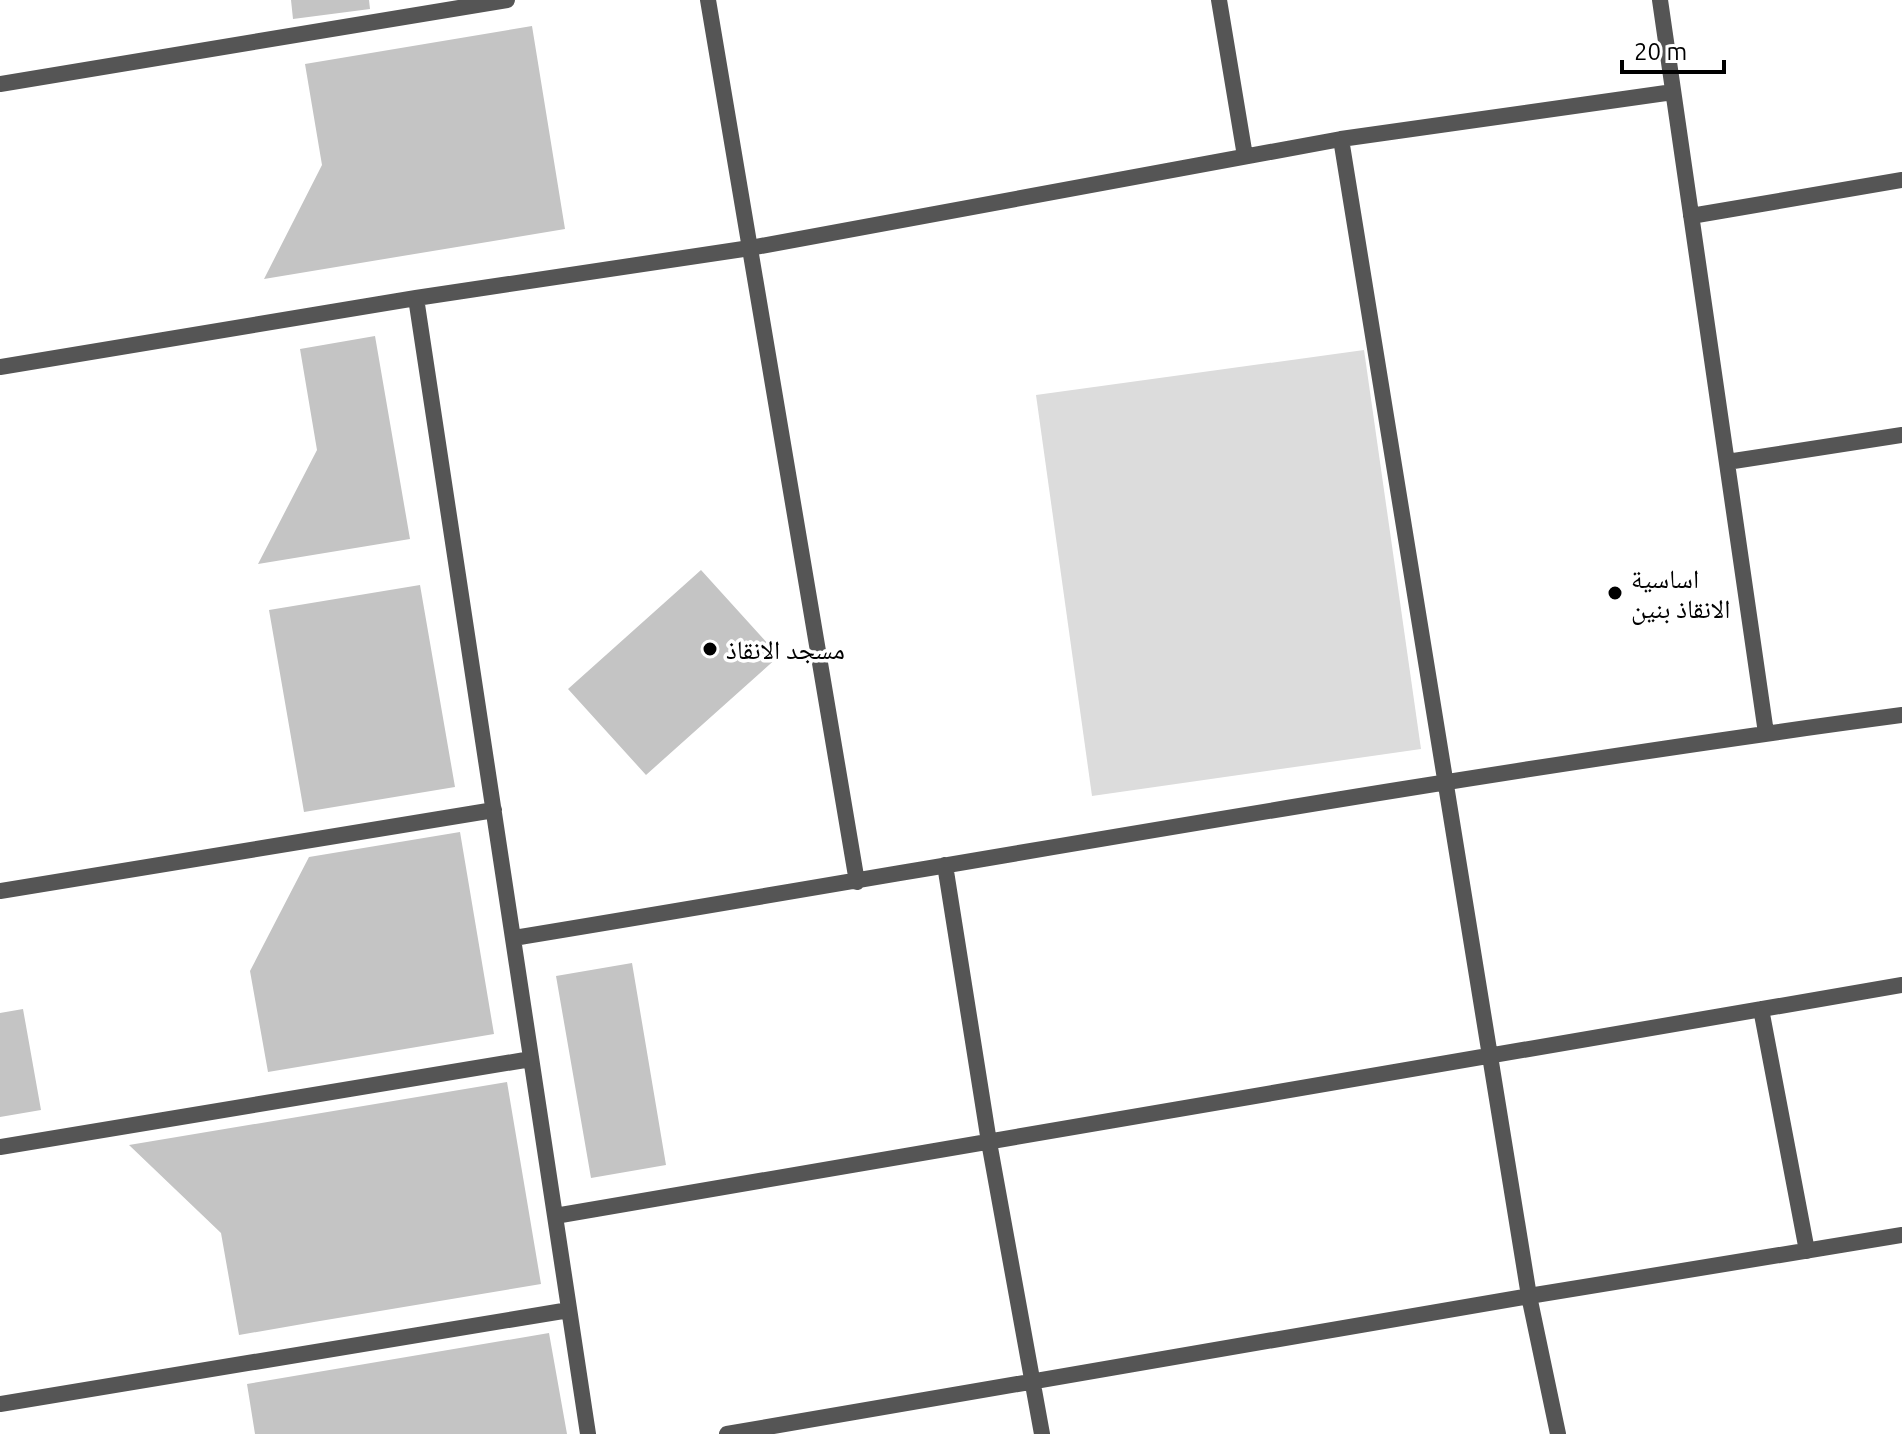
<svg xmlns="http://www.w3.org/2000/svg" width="1902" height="1434" viewBox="0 0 1902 1434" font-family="Ubuntu,'Noto Naskh Arabic',sans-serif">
<rect width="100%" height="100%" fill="#fff"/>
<!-- green -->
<path fill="#dcdcdc" d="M1364,350L1421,749L1092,796L1036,395Z"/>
<!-- building -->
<path fill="#c4c4c4" d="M291,0H369L370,9L293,19Z
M532,26L565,229L264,279L322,165L305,64Z
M375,336L410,539L258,564L317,450L300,349Z
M701,570L779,656L646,775L568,689Z
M420,585L455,787L304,812L269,610Z
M460,832L494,1034L268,1072L250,971L309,857Z
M632,963L666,1165L591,1178L556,976Z
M23,1009L41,1110L0,1117V1013Z
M507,1082L541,1284L314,1322L239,1335L221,1233L129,1145Z
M549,1333L567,1434H255L247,1384Z"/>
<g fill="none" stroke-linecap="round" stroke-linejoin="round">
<!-- minor -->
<path stroke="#555" stroke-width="16" d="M708,0L857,882
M1219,0L1245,156
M1660,0L1766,733
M0,84L507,0
M1341,139L1529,1296L1558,1434
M1691,216L1902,180
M416,298L588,1434
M0,367L416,298L750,248L1341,139L1673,92
M1727,462L1902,435
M945,865L989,1142L1042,1434
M0,891L494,810
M514,938C976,862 1437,777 1902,715
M1761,1009L1807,1251
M0,1147L531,1059
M555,1216L1902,985
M0,1404L569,1310
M727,1434L1529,1296L1902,1235"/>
</g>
<!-- markers -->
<g fill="#000" stroke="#fff" stroke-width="3">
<circle cx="1615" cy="593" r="8"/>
<circle cx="710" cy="649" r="8"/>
</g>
<g text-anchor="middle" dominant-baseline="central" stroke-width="7" stroke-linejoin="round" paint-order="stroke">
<!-- poi labels -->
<g font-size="26" fill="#000" stroke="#fff" text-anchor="start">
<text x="1631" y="578">اساسية<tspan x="1631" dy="30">الانقاذ بنين</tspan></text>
<text x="726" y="649">مسجد الانقاذ</text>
</g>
</g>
<!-- scale -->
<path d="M1622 60v12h102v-12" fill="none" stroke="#000000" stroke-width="4"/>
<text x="1634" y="60" font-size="24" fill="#000000" stroke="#ffffff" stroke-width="6" paint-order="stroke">20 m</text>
</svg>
